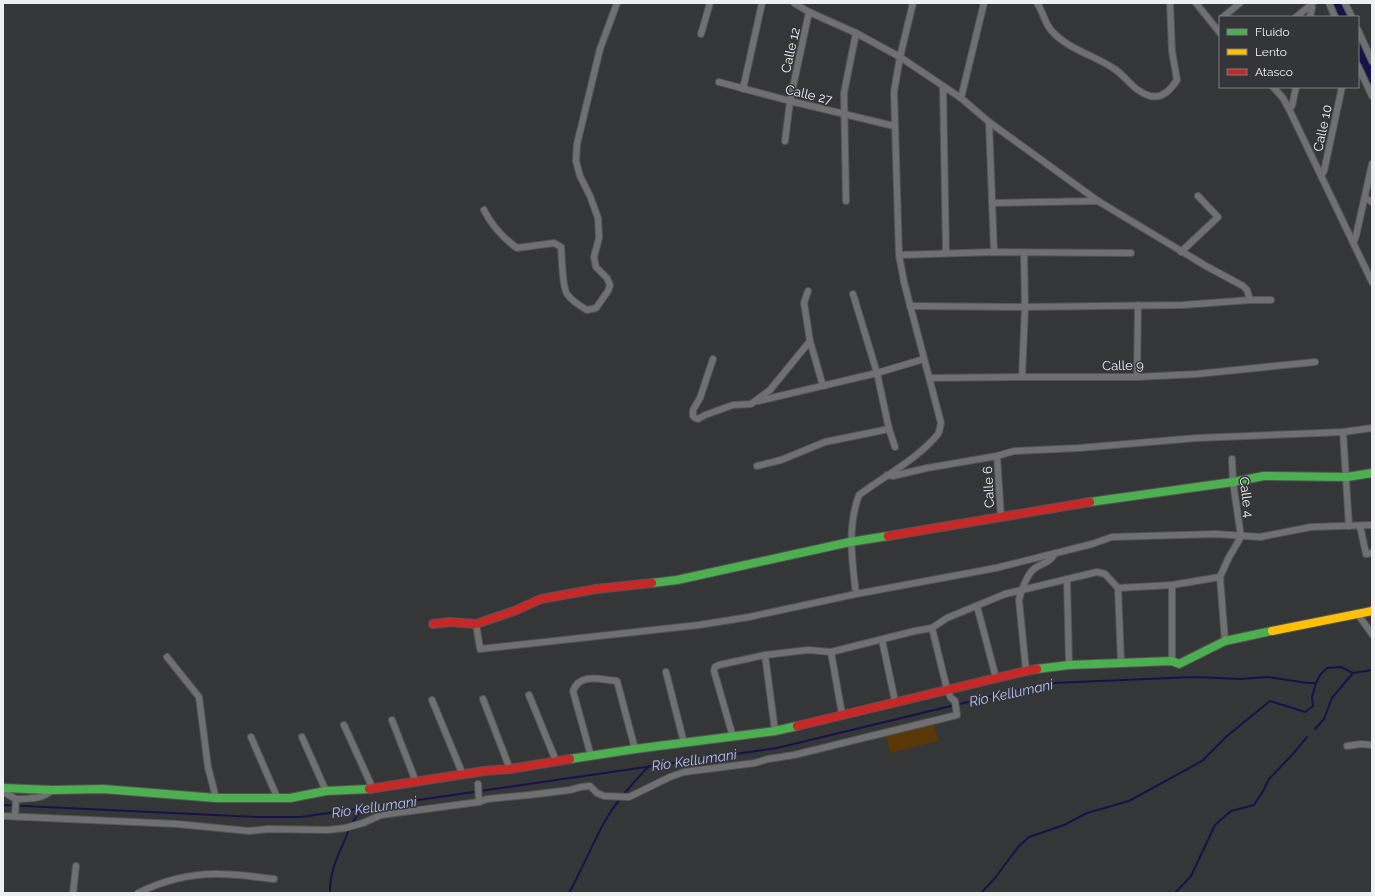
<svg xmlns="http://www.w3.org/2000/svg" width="1375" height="896" font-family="Raleway,sans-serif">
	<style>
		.green { fill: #5a3707 }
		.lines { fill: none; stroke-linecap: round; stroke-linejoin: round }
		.stream { stroke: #18124a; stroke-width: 2 }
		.river { stroke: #18124a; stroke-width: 11 }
		.street-casing { stroke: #545455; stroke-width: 8 }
		.fast-casing { stroke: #545455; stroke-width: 10 }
		.slow-casing { stroke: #545455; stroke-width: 10 }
		.jam-casing { stroke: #545455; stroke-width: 10 }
		.street { stroke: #707072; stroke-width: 6 }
		.fast { stroke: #4caf50; stroke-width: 8 }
		.slow { stroke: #ffc107; stroke-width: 8 }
		.jam { stroke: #c62828; stroke-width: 8 }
		.labels { text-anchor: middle; stroke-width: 3; stroke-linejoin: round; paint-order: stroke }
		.street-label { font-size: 13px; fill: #eeeff1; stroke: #343538 }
		.water-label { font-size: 14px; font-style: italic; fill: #b6bef8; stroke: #343538 }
	</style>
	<rect width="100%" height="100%" fill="#353637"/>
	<!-- green -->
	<path class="green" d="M934,724L938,741L890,753L886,736Z"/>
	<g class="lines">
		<!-- stream -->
		<g class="stream">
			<path d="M1315,729L1324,719L1332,698L1353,673"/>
			<path d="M3,805L257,817H301L777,748L1034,686L1053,683L1194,677L1240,679L1268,677L1307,683H1316L1320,675L1327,668L1341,667L1353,673L1372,670"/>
			<path d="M352,823L362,809"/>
			<path d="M330,893C329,871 340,852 348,832"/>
			<path d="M569,893C583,868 593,841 608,816C619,798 634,782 649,766"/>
			<path d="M981,893L995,878L1018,847L1029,837L1064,825L1087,813L1129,801L1202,761L1227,736L1270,701L1305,712L1313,706L1312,697L1316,683"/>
			<path d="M1175,893L1191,876L1215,825L1231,811L1254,805L1263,791L1269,779L1292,755L1307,737"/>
		</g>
		<!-- river -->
		<g class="river">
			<path d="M1337,3L1344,17"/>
			<path d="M1358,48L1372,78"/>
		</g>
		<!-- street casing -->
		<g class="street-casing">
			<g id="street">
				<path d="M794,3L809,12L856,33L900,57L961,98L989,122L1098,201L1206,266L1243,286L1247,290L1250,300"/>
				<path d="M1037,3C1043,11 1044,22 1051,30C1068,50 1095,55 1116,70C1128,79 1135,92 1150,96C1163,99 1171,89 1177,80L1172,51L1170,3"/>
				<path d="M1196,3L1220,33"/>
				<path d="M1329,3L1335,17"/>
				<path d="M1345,3L1352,17"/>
				<path d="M1223,17L1240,3"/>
				<path d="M1296,17L1313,3"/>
				<path d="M1310,17L1312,8L1310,5"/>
				<path d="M1358,30L1372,61"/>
				<path d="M701,34L710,3"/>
				<path d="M1358,66L1372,96"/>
				<path d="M719,82L790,101L894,126"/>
				<path d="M943,87L946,253"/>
				<path d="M1273,87L1283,98L1289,109L1372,282"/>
				<path d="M743,89L762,3"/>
				<path d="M961,98L984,3"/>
				<path d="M1289,109L1292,106L1296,87"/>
				<path d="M989,122L994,252"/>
				<path d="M785,141L790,101L809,12"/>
				<path d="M1322,174L1324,171L1342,87"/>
				<path d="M1365,198L1372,202"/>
				<path d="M846,201L844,93L856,33"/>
				<path d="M992,203L1098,201"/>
				<path d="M484,210C492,226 503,238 517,248L554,243L561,247C562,257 562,287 567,294C572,301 580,306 587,310L596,308L608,291L610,285L607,278L596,267L594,257L599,238L598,218L590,196L580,176L576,161L577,144L600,49L617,3"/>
				<path d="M1354,241L1356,236L1372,164"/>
				<path d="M1181,252L1218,217L1198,196"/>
				<path d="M899,255L994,252L1131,253"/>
				<path d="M853,294L877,373L889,429L895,447"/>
				<path d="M910,306L1025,307L1183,305L1250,300H1271"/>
				<path d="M810,341L823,386"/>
				<path d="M713,359L700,398L693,410V416L695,418L698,419L705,415L733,405L751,404L770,390L810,341L804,303L808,291"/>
				<path d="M1022,377L1025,307L1024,253"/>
				<path d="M1137,377L1138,305"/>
				<path d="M930,378L1022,377H1137L1197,374L1315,362"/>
				<path d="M758,401L877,373L924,359"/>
				<path d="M1343,432L1349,526"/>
				<path d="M997,456L1001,517"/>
				<path d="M757,466L781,460L825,442L889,429"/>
				<path d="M887,475L893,476L927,468L997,456L1014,451L1079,448L1197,438L1343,432L1372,428"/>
				<path d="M1360,526L1366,554L1372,553"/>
				<path d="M1067,579L1069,665"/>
				<path d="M1118,588L1121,662"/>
				<path d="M856,594C852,561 847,527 859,495C883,477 919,458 938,434C940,431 940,426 941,423L904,282L899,255L894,92L900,57L913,3"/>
				<path d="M977,606L996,678"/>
				<path d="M1357,613L1372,634"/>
				<path d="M476,624L480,649L699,625L749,617L856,594L996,568L1092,544L1112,537L1216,534L1260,537L1311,527L1372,525"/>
				<path d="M882,640L895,701"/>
				<path d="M1225,641L1220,577L1229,557L1241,537L1233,482L1232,459"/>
				<path d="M831,652L842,714"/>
				<path d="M765,655L775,731"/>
				<path d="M167,657L199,697L208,767L216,798"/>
				<path d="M1172,661V585"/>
				<path d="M1026,671L1019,600C1021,591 1027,574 1035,568C1043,563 1051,562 1055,553"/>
				<path d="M666,672L684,743"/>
				<path d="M529,695L556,761"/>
				<path d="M483,699L510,769"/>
				<path d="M432,700L463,775"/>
				<path d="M392,720L416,782"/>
				<path d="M344,725L373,789"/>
				<path d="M251,737L277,797"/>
				<path d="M302,737L326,791"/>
				<path d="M733,737L714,671L715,667L719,665L765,655L808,650L831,652L915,631L932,628L947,618L1005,594L1097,572L1105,574L1118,588L1172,585L1220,577"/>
				<path d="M1347,746L1361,744L1372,745"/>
				<path d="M591,756L573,691C580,672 601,680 617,681L635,749"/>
				<path d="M478,784L479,802"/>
				<path d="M3,792L16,799"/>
				<path d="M3,816L177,824L249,831L269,829L328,830L345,828L363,823L381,815L479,802L487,799L529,795L570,790L581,787L590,786L597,793L604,796L629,797L670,777L684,772L755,763L768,759L794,755L957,715L955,701L951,698L947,689L932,628"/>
				<path d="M15,816L16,799C29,798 42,800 52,790"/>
				<path d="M73,893L76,866"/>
				<path d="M138,893C162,881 192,873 219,874C237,874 256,877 274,879"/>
			</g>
		</g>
		<!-- fast casing -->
		<g class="fast-casing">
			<g id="fast">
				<path d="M1090,502L1233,482L1264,476L1347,477L1372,473"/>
				<path d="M652,583L677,580L850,542L888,536"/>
				<path d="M1037,669L1069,665L1172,661L1179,664L1225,641L1272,631"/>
				<path d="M570,759L635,749L775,731L797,726"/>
				<path d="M3,788L52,790L103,789L216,798H290L326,791L369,789"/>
			</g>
		</g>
		<!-- slow casing -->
		<g class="slow-casing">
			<path id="slow" d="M1272,631L1372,611"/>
		</g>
		<!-- jam casing -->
		<g class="jam-casing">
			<g id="jam">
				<path d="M888,536L1090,502"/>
				<path d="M433,624L450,622L476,624L514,611L541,599L596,589L652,583"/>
				<path d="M797,726L1026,671L1037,669"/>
				<path d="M369,789L484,771L510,769L570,759"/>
			</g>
		</g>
		<!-- street -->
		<use href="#street" class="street"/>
		<!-- fast -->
		<use href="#fast" class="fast"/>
		<!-- slow -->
		<use href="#slow" class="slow"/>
		<!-- jam -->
		<use href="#jam" class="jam"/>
	</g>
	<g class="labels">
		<!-- street labels -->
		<g class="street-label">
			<text transform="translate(790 50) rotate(-77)" y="5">Calle 12</text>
			<text transform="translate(809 94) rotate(13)" y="5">Calle 27</text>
			<text transform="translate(1322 128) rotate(-78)" y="5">Calle 10</text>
			<text transform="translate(1123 365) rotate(-1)" y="5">Calle 9</text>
			<text transform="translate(988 487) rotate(-93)" y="5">Calle 6</text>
			<text transform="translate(1247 497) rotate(83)" y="5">Calle 4</text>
		</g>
		<!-- water labels -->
		<g class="water-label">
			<text transform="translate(1011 693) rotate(-12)" y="5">Río Kellumani</text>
			<text transform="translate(694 760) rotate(-8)" y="5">Río Kellumani</text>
			<text transform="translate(374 807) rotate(-8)" y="5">Río Kellumani</text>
		</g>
	</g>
	<!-- border -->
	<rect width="1375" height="896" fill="none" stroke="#eeeff1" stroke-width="8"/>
	<!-- legend -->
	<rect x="1219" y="16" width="140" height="72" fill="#343538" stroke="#7e7f82"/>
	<rect x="1227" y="29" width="20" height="6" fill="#4caf50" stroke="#7e7f82"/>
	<text x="1255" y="36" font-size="12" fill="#eeeff1">Fluido</text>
	<rect x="1227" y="49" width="20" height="6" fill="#ffc107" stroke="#7e7f82"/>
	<text x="1255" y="56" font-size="12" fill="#eeeff1">Lento</text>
	<rect x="1227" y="69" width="20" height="6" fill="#c62828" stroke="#7e7f82"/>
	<text x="1255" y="76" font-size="12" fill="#eeeff1">Atasco</text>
</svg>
